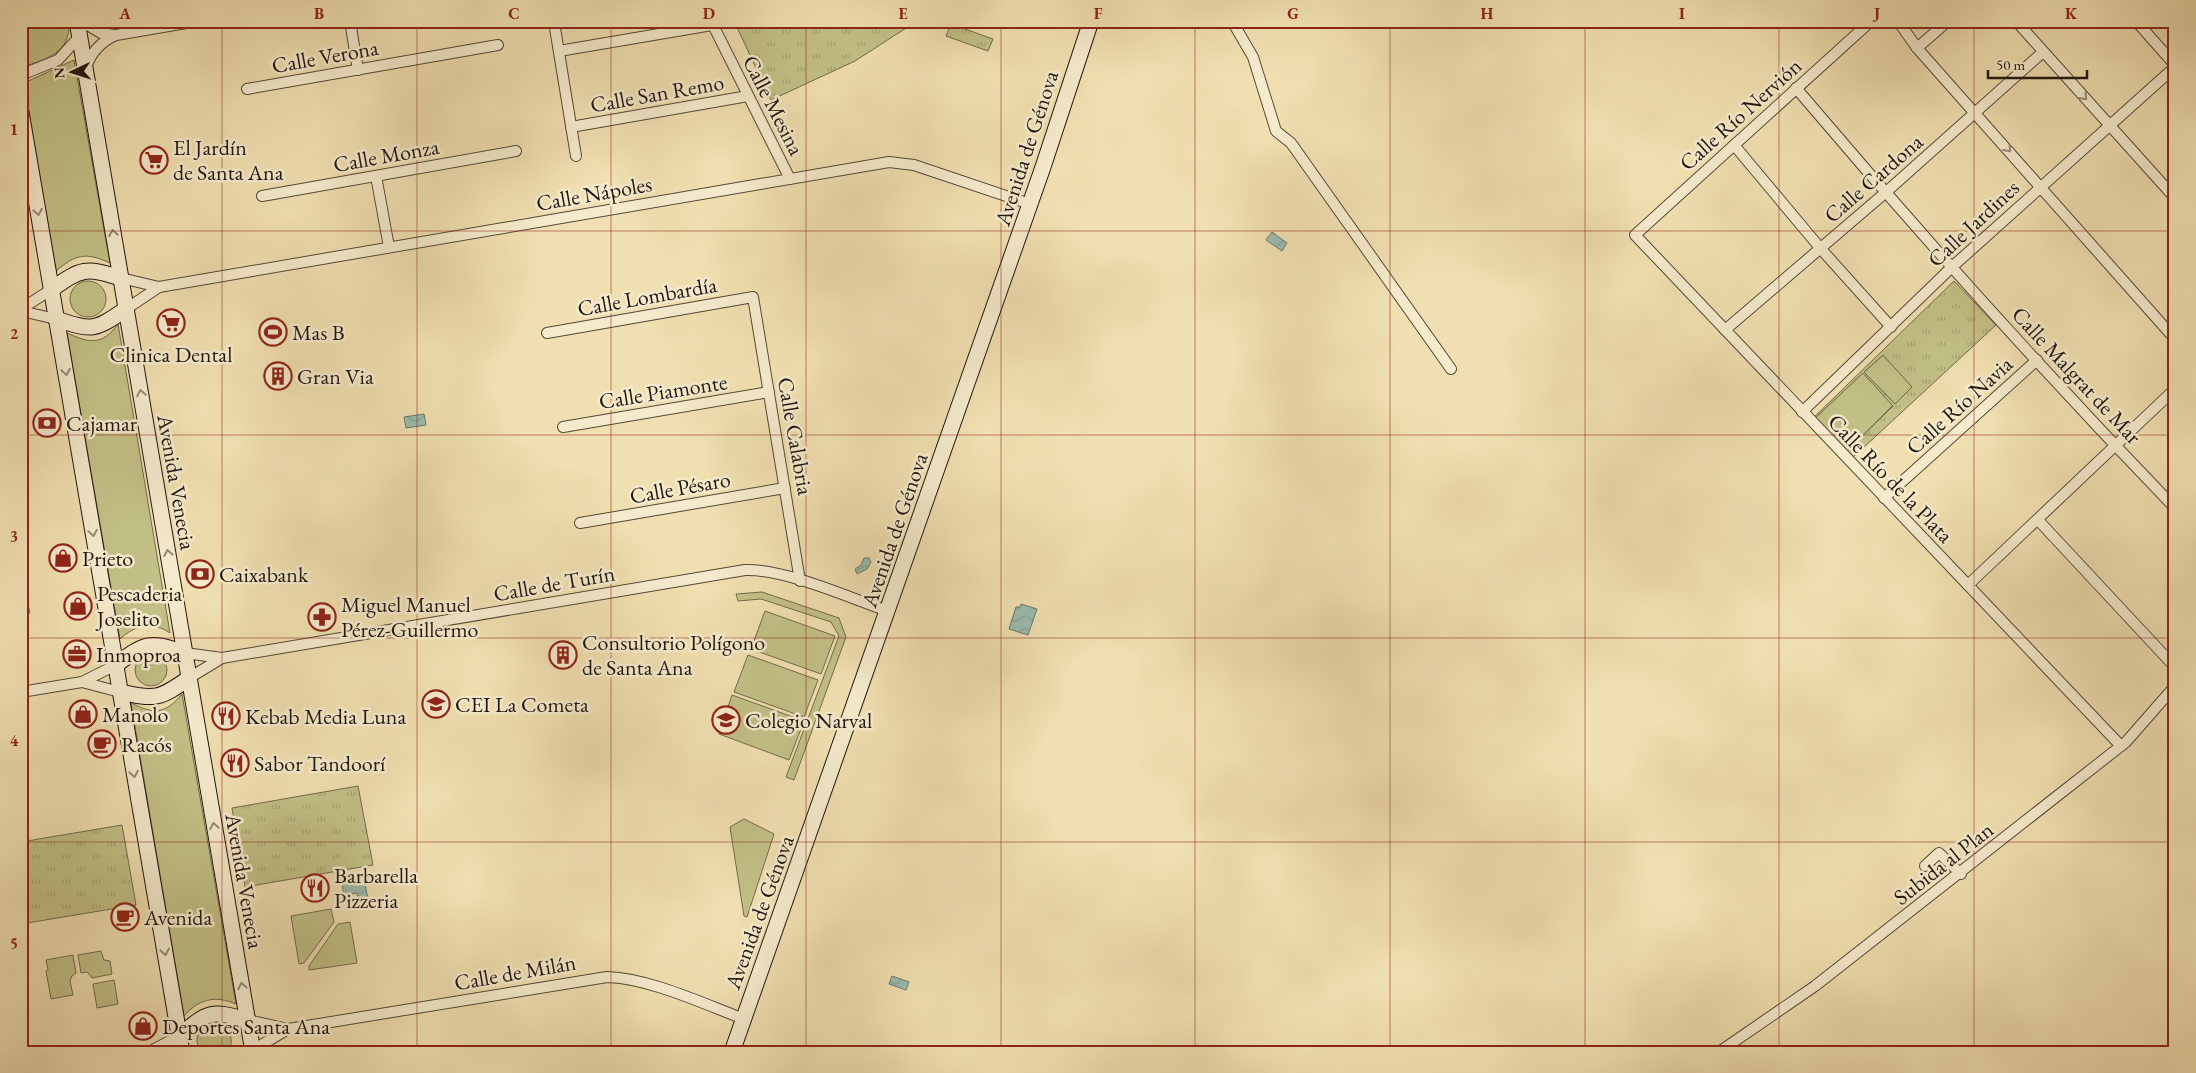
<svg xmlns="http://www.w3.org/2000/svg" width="2196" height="1073" font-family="'EB Garamond',serif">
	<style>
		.green { fill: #c2c086; stroke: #716b4b }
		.park { fill: url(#park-tufts); stroke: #716b4b; fill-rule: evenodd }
		.water { fill: url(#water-waves); stroke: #697a6f }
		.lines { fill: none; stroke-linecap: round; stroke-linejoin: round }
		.street-casing { stroke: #544838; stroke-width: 12 }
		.secondary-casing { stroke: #201610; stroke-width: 17 }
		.street { stroke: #f5eacc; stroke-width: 10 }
		.secondary { stroke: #f5eacc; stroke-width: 15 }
		.oneway { stroke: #958b77 }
		.grid { fill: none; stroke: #8f2418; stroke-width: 1; stroke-opacity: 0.55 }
		.labels { text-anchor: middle; stroke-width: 5; stroke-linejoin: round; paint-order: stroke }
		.street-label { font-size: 22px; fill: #201610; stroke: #f5eacc }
		.poi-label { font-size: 22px; fill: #201610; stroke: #f5eacc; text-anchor: start }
		.neatline { fill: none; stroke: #8f2418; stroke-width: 2 }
		.grid-label { font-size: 16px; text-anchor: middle; font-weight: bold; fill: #8f2418 }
	</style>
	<defs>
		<pattern id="park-tufts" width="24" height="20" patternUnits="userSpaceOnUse" patternTransform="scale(1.25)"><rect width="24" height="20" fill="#c2c086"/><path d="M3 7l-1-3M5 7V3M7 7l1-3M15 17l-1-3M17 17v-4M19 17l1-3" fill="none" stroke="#a6a473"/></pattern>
		<pattern id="water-waves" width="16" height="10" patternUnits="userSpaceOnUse" patternTransform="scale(1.25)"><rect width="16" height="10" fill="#9abcaf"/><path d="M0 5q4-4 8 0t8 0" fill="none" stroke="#84a196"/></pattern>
	</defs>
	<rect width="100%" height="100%" fill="#f0dfb0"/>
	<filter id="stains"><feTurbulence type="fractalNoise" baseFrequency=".004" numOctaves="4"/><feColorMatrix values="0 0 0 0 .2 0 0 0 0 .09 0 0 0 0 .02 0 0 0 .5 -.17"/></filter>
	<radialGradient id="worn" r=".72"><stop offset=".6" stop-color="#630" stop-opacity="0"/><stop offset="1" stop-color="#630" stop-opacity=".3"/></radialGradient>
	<!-- green -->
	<g class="green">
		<path d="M21,21H69C71,53 47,59 22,67Z"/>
		<path d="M74,60L110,263C86,252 76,254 56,271L24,83Z"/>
		<circle cx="88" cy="299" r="18"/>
		<path d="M118,324L170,633C153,621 135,625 120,639L67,333C89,343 102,346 118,324Z"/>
		<path d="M1883,355L1913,387L1895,404L1864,372Z"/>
		<path d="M1863,373L1893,405L1845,453L1813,420Z"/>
		<path d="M762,592L839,618L846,637L794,780L786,777L839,636L831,622L761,599L738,601L736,594Z"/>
		<path d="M765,611L835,636L821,674L751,649Z"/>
		<circle cx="151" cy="670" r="16"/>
		<path d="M748,655L818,680L804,717L734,692Z"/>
		<path d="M182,694L236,1004C215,995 199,999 184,1016L131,703C153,714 165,715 182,694Z"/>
		<path d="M732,695L804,721L789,760L719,734Z"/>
		<path d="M744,819L774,834L747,917L744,916L730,827Z"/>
		<path d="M331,909L334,922L304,963L299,964L291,916Z"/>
		<path d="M350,922L357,963L309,970V966L338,924Z"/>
		<path d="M101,951L104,960L110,961L112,974L92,978L87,972L81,973L78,955Z"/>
		<path d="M73,955L76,973L72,976L70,981L73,995L51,999L46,971L48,970L46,960Z"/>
		<path d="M114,980L118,1004L97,1008L93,984Z"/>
		<path d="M213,1023C228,1025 236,1038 228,1052H201C192,1039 199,1027 213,1023Z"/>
	</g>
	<!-- park -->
	<g class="park">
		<path d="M734,21H917L855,61L771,100Z"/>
		<path d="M951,24L993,39L988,51L946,36Z"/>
		<path d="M1954,281L1996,325L1849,461L1810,421ZM1883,355L1912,387L1895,404L1864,372ZM1863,373L1893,406L1845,453L1813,420Z"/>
		<path d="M358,786L373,865L245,887L232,808Z"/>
		<path d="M122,825L136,905L21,924V842Z"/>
	</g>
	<!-- water -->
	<g class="water">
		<path d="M1272,232L1287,243L1282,251L1266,240Z"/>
		<path d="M424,414L426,425L406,428L404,417Z"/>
		<path d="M864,558H869L871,562L867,569L857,574L855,569L861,565Z"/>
		<path d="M21,572L30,613L21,614Z"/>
		<path d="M1021,604L1037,609L1028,635L1009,629L1016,607H1020Z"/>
		<path d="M364,880L369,903L358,904L357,893L344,895L342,884Z"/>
		<path d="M892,976L909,982L906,990L889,984Z"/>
	</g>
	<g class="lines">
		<!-- street casing -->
		<g class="street-casing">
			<g id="street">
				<path d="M81,21L101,33L115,35"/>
				<path d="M350,21L358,70"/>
				<path d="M711,21L790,179"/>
				<path d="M1232,21L1253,57L1276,131L1291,143L1451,369"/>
				<path d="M1871,21L1635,235L2121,746"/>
				<path d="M1898,21L1917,48L2175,339"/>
				<path d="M2016,21L2175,198"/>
				<path d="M2136,21L2175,65"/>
				<path d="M554,22L576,156"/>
				<path d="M1917,48L1948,21"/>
				<path d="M559,51L712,25"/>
				<path d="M86,68C90,53 102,41 116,35L198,21"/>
				<path d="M21,75L58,60L79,37"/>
				<path d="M1796,88C1918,232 2044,372 2175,508"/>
				<path d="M247,89L498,45"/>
				<path d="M571,127L748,96"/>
				<path d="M1734,145L1821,249L1891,327"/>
				<path d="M376,176L389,247"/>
				<path d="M262,196L516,151"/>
				<path d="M121,278L159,287L889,162L914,165L1030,204"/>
				<path d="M21,309L52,289"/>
				<path d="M126,309L159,287"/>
				<path d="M21,311L56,319"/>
				<path d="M1725,330L1885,193L2043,52"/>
				<path d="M547,333L753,297L800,581"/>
				<path d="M1802,412L1952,267L2175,67"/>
				<path d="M563,427L769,392"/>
				<path d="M1884,498L2037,360"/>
				<path d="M2038,520L2175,667"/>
				<path d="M580,523L785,488"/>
				<path d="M1968,585L2175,389"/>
				<path d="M185,653L222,658L745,570C786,569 847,597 888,611"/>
				<path d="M189,678L222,658"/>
				<path d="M82,682L120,692"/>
				<path d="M21,692L82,682L116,665"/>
				<path d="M1925,866L1939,853L1961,874"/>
				<path d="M248,1020L288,1029"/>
				<path d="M253,1050L288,1029L607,977C649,978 704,1004 744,1019"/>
				<path d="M149,1052L179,1036"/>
				<path d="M1719,1052L1815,986L2126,742L2175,686"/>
			</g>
		</g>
		<!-- secondary casing -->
		<g class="secondary-casing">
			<g id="secondary">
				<path d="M77,21L253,1052"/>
				<path d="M21,112L182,1052"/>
				<path d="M52,289C82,268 85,267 121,278"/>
				<path d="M56,319C93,331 94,331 126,309"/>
				<path d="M116,665C146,642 149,641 185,653"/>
				<path d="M120,692C155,700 160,699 189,678"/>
				<path d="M179,1036C209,1011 210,1010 248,1020"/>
				<path d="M732,1052L1043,167L1091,21"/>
			</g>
		</g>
		<!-- street -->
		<use href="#street" class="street"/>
		<!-- secondary -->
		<use href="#secondary" class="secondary"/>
	</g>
	<!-- one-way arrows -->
	<defs><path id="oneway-chevron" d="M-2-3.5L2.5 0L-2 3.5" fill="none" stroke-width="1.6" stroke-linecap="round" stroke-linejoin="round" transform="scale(1.25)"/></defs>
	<g class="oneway">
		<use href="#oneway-chevron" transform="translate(2084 97) rotate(48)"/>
		<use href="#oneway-chevron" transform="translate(2008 149) rotate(48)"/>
		<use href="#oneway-chevron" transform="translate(38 212) rotate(80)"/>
		<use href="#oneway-chevron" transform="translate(113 233) rotate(-100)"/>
		<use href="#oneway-chevron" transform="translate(66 372) rotate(80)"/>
		<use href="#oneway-chevron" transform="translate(141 393) rotate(-100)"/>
		<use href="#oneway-chevron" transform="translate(93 533) rotate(80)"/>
		<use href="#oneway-chevron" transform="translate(168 553) rotate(-100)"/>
		<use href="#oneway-chevron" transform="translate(134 774) rotate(80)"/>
		<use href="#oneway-chevron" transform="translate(214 826) rotate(-100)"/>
		<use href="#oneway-chevron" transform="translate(165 952) rotate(80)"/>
		<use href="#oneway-chevron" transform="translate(242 986) rotate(-101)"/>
	</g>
	<!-- grid -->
	<path class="grid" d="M222,21V1052M417,21V1052M611,21V1052M806,21V1052M1001,21V1052M1195,21V1052M1390,21V1052M1585,21V1052M1779,21V1052M1974,21V1052M21,231H2175M21,435H2175M21,638H2175M21,842H2175"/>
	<!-- icons -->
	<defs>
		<g id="supermarket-ring" transform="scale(1.4375)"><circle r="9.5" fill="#f5eacc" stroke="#8f2418" stroke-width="1.5"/><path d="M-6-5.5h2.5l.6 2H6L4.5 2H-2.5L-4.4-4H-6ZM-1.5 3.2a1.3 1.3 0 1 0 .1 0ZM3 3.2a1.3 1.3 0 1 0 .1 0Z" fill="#8f2418"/></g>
		<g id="stadium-ring" transform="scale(1.4375)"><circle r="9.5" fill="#f5eacc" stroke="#8f2418" stroke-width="1.5"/><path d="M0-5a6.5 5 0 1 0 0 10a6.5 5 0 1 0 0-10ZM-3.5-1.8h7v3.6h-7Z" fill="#8f2418"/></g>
		<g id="building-ring" transform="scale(1.4375)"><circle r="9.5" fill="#f5eacc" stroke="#8f2418" stroke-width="1.5"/><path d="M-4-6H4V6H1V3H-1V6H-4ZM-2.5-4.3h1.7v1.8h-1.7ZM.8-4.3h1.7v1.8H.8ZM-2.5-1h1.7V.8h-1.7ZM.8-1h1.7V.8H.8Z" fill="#8f2418"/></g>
		<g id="bank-ring" transform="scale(1.4375)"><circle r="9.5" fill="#f5eacc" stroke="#8f2418" stroke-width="1.5"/><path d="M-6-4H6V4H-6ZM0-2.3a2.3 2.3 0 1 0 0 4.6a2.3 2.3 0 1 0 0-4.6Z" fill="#8f2418"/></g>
		<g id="shop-ring" transform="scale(1.4375)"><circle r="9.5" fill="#f5eacc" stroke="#8f2418" stroke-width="1.5"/><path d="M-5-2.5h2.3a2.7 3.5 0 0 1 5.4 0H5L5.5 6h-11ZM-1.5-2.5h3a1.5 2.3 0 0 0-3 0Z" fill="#8f2418"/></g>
		<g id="pharmacy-ring" transform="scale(1.4375)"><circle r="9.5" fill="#f5eacc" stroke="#8f2418" stroke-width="1.5"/><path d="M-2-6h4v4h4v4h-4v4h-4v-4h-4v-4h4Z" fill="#8f2418"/></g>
		<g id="office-ring" transform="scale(1.4375)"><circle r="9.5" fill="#f5eacc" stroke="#8f2418" stroke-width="1.5"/><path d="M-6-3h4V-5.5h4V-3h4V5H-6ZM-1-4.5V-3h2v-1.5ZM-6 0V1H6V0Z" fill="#8f2418"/></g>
		<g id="school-ring" transform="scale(1.4375)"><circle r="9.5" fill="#f5eacc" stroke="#8f2418" stroke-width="1.5"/><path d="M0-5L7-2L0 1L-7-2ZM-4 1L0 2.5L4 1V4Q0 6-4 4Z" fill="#8f2418"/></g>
		<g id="restaurant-ring" transform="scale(1.4375)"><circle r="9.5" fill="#f5eacc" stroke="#8f2418" stroke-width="1.5"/><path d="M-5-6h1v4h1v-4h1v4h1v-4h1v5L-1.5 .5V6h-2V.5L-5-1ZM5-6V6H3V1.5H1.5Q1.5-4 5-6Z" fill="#8f2418"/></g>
		<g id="cafe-ring" transform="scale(1.4375)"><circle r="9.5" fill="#f5eacc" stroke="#8f2418" stroke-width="1.5"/><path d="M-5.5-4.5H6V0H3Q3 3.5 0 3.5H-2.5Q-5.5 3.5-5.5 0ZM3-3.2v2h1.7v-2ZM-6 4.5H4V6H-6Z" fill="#8f2418"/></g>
	</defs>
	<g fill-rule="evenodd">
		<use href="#supermarket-ring" x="154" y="160"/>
		<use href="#supermarket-ring" x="171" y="323"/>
		<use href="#stadium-ring" x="273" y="332"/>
		<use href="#building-ring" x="278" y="376"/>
		<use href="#bank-ring" x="47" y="423"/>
		<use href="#shop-ring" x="63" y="558"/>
		<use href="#bank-ring" x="200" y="574"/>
		<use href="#shop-ring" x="78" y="606"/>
		<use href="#pharmacy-ring" x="322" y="617"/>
		<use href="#office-ring" x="77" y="654"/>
		<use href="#building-ring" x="563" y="655"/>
		<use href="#school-ring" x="436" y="704"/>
		<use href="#shop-ring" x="83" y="714"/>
		<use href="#restaurant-ring" x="226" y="716"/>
		<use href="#school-ring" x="726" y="720"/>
		<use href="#cafe-ring" x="102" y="744"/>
		<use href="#restaurant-ring" x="235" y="763"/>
		<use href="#restaurant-ring" x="315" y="888"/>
		<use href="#cafe-ring" x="125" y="917"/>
		<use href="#shop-ring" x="143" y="1026"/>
	</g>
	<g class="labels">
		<!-- street labels -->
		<g class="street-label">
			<text transform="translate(325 56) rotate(-10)" y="8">Calle Verona</text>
			<text transform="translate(657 93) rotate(-10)" y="8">Calle San Remo</text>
			<text transform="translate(774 105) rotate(63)" y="8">Calle Mesina</text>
			<text transform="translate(1740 114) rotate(-42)" y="8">Calle Río Nervión</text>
			<text transform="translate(1026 148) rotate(-72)" y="8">Avenida de Génova</text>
			<text transform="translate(386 155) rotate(-10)" y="8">Calle Monza</text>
			<text transform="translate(1873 178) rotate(-41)" y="8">Calle Cardona</text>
			<text transform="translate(594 193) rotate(-10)" y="8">Calle Nápoles</text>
			<text transform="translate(1973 223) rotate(-43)" y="8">Calle Jardines</text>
			<text transform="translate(647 296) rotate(-10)" y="8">Calle Lombardía</text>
			<text transform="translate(2077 375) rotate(47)" y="8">Calle Malgrat de Mar</text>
			<text transform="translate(663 391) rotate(-9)" y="8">Calle Piamonte</text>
			<text transform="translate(1959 405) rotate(-42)" y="8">Calle Río Navia</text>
			<text transform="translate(796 436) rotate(80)" y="8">Calle Calabria</text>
			<text transform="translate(1891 478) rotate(46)" y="8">Calle Río de la Plata</text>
			<text transform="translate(177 482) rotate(80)" y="8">Avenida Venecia</text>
			<text transform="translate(680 487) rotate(-10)" y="8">Calle Pésaro</text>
			<text transform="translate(894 530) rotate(-71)" y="8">Avenida de Génova</text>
			<text transform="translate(554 583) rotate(-10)" y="8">Calle de Turín</text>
			<text transform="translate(1943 863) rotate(-38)" y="8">Subida al Plan</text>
			<text transform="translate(245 881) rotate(80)" y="8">Avenida Venecia</text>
			<text transform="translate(759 912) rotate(-70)" y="8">Avenida de Génova</text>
			<text transform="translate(515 972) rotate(-10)" y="8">Calle de Milán</text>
		</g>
		<!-- poi labels -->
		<g class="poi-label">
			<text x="173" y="155">El Jardín<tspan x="173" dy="25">de Santa Ana</tspan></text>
			<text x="292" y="340">Mas B</text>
			<text x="171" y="362" text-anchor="middle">Clinica Dental</text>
			<text x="297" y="384">Gran Via</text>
			<text x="66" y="431">Cajamar</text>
			<text x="82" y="566">Prieto</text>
			<text x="219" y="582">Caixabank</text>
			<text x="97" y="601">Pescaderia<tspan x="97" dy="25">Joselito</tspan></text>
			<text x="341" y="612">Miguel Manuel<tspan x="341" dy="25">Pérez-Guillermo</tspan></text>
			<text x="582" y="650">Consultorio Polígono<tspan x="582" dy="25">de Santa Ana</tspan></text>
			<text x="96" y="662">Inmoproa</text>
			<text x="455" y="712">CEI La Cometa</text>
			<text x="102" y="722">Manolo</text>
			<text x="245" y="724">Kebab Media Luna</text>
			<text x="745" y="728">Colegio Narval</text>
			<text x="121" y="752">Racós</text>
			<text x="254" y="771">Sabor Tandoorí</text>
			<text x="334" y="883">Barbarella<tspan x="334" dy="25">Pizzeria</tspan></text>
			<text x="144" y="925">Avenida</text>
			<text x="162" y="1034">Deportes Santa Ana</text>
		</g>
	</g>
	<!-- margin -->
	<rect width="2196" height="1073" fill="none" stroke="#f0dfb0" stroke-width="55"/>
	<!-- north arrow -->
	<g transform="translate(72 72) rotate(266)" stroke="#f5eacc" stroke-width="4" paint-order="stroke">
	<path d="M0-4L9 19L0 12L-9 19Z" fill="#201610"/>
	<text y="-8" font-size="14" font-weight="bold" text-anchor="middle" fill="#201610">N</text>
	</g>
	<!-- scale -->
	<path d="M1988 70v8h99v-8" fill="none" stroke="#201610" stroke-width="2.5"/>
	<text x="1996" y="70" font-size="15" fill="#201610" stroke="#f5eacc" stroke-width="4" paint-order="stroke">50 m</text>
	<rect x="28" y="28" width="2140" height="1018" class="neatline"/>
	<g class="grid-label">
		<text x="125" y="19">A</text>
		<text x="319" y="19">B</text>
		<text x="514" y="19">C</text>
		<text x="709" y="19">D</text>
		<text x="903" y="19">E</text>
		<text x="1098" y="19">F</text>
		<text x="1293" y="19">G</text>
		<text x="1487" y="19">H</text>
		<text x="1682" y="19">I</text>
		<text x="1877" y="19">J</text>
		<text x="2071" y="19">K</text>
		<text x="14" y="135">1</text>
		<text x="14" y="339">2</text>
		<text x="14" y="542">3</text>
		<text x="14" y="746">4</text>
		<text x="14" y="949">5</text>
	</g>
	<rect width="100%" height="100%" filter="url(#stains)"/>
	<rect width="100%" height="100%" fill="url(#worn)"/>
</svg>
